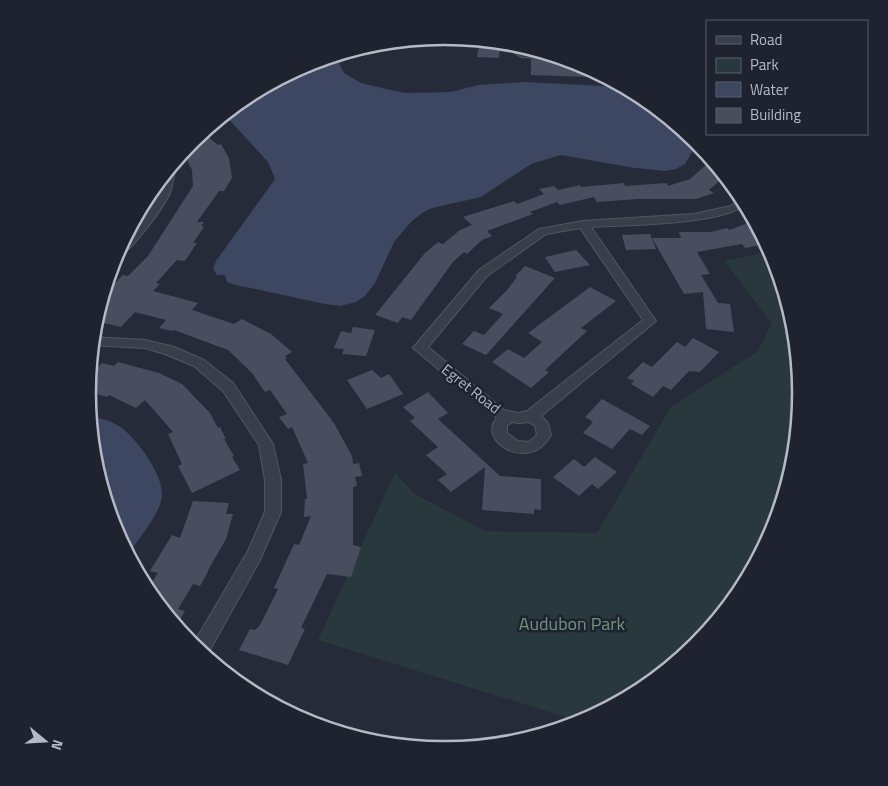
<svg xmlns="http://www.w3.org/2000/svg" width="888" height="786" font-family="'Titillium Web',sans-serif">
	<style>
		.green { fill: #29383c }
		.water { fill: #3d4761 }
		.building { fill: #484e5e }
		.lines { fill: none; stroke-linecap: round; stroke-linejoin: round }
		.minor-casing { stroke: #525663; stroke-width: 2 }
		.minor { fill: #3a3e4b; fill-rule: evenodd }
		.labels { text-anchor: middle; stroke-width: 5; stroke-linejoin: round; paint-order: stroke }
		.street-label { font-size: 15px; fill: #b5b9c6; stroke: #1f2330 }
		.near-park-label { font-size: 18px; fill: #6f947e; stroke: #1f2330 }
		.rim { fill: none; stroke: #b5b9c6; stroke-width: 2.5 }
	</style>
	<rect width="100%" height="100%" fill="#262b3a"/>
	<!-- green -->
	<path class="green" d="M771,251L794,324L801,393L794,463L773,530L740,591L696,645L642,690L582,722L318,640L395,473L415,494L485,531L597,533L671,407L758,351L772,323L724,261Z"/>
	<!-- water -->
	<g class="water">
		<path d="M313,62L339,63L344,73L361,83L395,91L407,93L451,92L478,85L524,82L624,87L642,97L698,142L685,164L676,169L665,171L635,168L561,155L531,164L481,197L432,208L422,213L411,222L394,242L375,283L365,296L356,302L340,306L325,304L236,285L227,282L225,275H217L213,269L216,261L275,179L268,162L224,114L246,96Z"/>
		<path d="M90,417C100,418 110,420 119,426C136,437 163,474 162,495C161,514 138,539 128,554L114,529L94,462Z"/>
	</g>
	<!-- building -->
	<g class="building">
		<path d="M480,40L496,41L495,46H500L499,58L477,57Z"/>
		<path d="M531,59L569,60L581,64L590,68L588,77L531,75Z"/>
		<path d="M202,132L218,145L221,144L229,158L232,178L224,191H219L197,222H204L201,226L204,227L193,243H197L185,261L177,260L156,283L160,284L153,291L198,303L192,310L234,324L242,319L271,334L292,352L285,356L287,358L285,359L334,423L352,456L353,464L359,463L362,476L355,477L357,486L353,487V545L361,547L351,577L327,574L301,628L305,629L288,665L239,650L250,629L255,630L260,625L278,589L274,588L294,544L299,545L311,516L304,517L305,499H307L303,464L308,463L292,427L288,429L279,417L287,414L270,390L265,392L252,373L228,350L174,330L172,331L159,328L166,320L135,312L121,327L95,321L103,295L123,275L128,276L148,256L193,186L192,170L183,152Z"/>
		<path d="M714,162L725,176L709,190L714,193L696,199H638L597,202L594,197L560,205L557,202L530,212L533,214L487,231L492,236L482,240L467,254L464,252L453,262L411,320L402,317L398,323L375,315L425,253L438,242L443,244L460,230L472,225L463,217L514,201L517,204L544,194L539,189L554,186L558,190L580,185L581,187L624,183L625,186L667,183L668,186L690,179L707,164L710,165Z"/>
		<path d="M754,221L767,244L745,248L742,244L697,252L710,274L701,275L718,303L730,304L734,332L706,329L703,292L684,294L652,238H681L679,232H711L727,228L729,230Z"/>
		<path d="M650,234L656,249L626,250L622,235Z"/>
		<path d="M576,250L590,265L555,272L545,257Z"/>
		<path d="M525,266L555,278L486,355L462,344L474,331L484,335L503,314L489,308L508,289L517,277L515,276Z"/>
		<path d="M590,287L616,301L581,328L587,331L545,370L549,372L531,388L492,362L508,349L524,358L542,342L528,333Z"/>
		<path d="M353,327L375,330L366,356L342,354L344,349L334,348L341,331L351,333Z"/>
		<path d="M693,338L719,352L700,372L689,371L671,390L663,386L653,397L631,384L634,381L627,378L643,362L652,367L677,342L685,347Z"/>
		<path d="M118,362L159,373L182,384L210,413L218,428L220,427L226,439H224L234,456L232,457L240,470L192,493L178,466L182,464L168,434L173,432L145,400L136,408L109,395L107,397L87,391L89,377L102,363L114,366Z"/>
		<path d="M372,370L381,378L389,374L403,394L367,409L347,380Z"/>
		<path d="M428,392L448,413L438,419L500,476L541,479V510L534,509V514L482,510L485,467L451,492L438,480L447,474L426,455L438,447L410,421L415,418L403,407Z"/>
		<path d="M602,399L650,426L642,435L630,429L612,449L583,433L593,422L585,417Z"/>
		<path d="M595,457L617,472L598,489L592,484L579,496L553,477L574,459L584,467Z"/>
		<path d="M193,501L229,503L226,514H233L226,539L207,572H208L200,586L193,584L178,609L185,611L176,626L147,590L158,573L150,571L172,535L180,538Z"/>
	</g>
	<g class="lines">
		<!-- minor casing -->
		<g class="minor-casing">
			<g id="minor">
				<path d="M512,43L519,45L520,50L523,53L552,55L567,59L521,57L512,51Z"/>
				<path d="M172,165L175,168C174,177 173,186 169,195C162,209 127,258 113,260C121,234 148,219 159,193C164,182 163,175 172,165Z"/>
				<path d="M742,197L745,204C724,225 624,225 591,227L656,321L541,416L548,423L551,435C530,474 476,441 497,418L413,348L479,270L539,229L583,221L694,214L731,206ZM580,228L643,320L527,411L519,413L504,410L428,347L487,276L546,234ZM512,422L519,423L529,422L535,426L537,435L529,442L518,441L507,433V426Z"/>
				<path d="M93,337L145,340L174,347L204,360L233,383L273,444L281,480V512L260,560L206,657L192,646L248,551L265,512V480L259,445L223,391L194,366L165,354L145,348L92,345Z"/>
			</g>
		</g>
		<!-- minor -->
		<use href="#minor" class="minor"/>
	</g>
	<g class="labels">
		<!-- street labels -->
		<g class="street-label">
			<text transform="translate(471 389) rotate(38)" y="5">Egret Road</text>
		</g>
		<!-- near-park labels -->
		<g class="near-park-label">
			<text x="572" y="630">Audubon Park</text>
		</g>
	</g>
	<!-- crop -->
	<path d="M0 0H888V786H0ZM96 393a348 348 0 1 1 696 0a348 348 0 1 1-696 0Z" fill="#1f2330" fill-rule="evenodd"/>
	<path class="rim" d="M96 393a348 348 0 1 1 696 0a348 348 0 1 1-696 0Z"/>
	<!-- legend -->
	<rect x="706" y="20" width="162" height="115" fill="#1f2330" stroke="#5b5f6c"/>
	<rect x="716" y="36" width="25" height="8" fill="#3a3e4b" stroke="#5b5f6c"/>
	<text x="750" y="45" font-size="15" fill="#b5b9c6">Road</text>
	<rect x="716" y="58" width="25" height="15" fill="#29383c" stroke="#5b5f6c"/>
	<text x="750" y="70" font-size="15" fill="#b5b9c6">Park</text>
	<rect x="716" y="82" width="25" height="15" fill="#3d4761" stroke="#5b5f6c"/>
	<text x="750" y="95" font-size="15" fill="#b5b9c6">Water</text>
	<rect x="716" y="108" width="25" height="15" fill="#484e5e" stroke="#5b5f6c"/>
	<text x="750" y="120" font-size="15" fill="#b5b9c6">Building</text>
	<!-- north arrow -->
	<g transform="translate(45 741) rotate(108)" stroke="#1f2330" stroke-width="4" paint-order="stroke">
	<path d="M0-4L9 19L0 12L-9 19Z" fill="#b5b9c6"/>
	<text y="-8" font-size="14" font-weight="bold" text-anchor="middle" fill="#b5b9c6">N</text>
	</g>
</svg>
